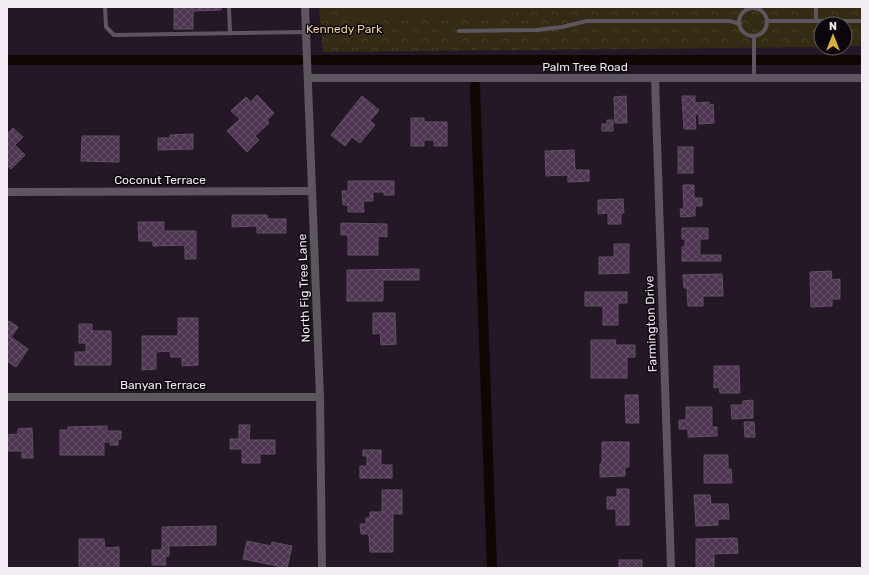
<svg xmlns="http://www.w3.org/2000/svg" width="869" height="575" font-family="Rubik,sans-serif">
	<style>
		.forest { fill: url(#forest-crowns) }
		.pitch { fill: #342b15 }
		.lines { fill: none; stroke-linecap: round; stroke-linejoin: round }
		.canal { stroke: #0e0600; stroke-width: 10 }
		.building { fill: url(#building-cross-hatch); stroke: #5f5161 }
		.lane { stroke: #5d565e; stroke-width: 4 }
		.street { stroke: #5d565e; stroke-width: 8 }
		.labels { text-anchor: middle; stroke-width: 3; stroke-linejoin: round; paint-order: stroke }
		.park-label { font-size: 12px; fill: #ebd291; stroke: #0a060b }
		.street-label { font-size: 12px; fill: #f3ebf4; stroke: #0a060b }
	</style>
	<defs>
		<pattern id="forest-crowns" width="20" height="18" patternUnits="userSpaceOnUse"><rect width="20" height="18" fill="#342b15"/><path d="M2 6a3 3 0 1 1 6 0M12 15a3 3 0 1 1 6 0" fill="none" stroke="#48402c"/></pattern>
		<pattern id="building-cross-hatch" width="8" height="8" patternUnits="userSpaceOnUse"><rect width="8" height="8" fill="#4e3551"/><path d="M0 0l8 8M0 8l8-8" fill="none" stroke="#68526b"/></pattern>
	</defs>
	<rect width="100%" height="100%" fill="#241826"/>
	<!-- forest -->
	<path class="forest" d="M319,7H862V46H845V24H821V47L323,52Z"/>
	<!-- pitch -->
	<g class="pitch">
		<path d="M352,7H397V16L352,18Z"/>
		<path d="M407,7H539V12L407,16Z"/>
	</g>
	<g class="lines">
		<!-- canal -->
		<g class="canal">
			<path d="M7,60H300"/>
			<path d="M315,60H862"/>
			<path d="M475,86L492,568"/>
		</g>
	</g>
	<!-- building -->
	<g class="building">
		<path d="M174,7H221V10L193,11V29H174Z"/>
		<path d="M257,95L274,113L267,120L269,123L255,136L259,140L247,152L227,131L240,119L231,111L246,97L251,102Z"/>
		<path d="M362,96L379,110L370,121L375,125L360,143L352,137L345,146L331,135Z"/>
		<path d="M626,96L627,123H615L614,97Z"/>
		<path d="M682,96H695V103L709,102V105L713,104L714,123L699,124V114H695L696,129H684Z"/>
		<path d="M411,118H424V122H447V146H434V140H424V146H411Z"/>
		<path d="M607,120H613V131H602V124H607Z"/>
		<path d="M13,128L23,137L15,145L25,155L11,169L7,165V134Z"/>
		<path d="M193,134V149L158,150V138H170V135Z"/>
		<path d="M82,136H119V162L81,161Z"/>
		<rect x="678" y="147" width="15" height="26"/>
		<path d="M574,150L575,170H589V181L568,182V175L546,176L545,151Z"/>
		<path d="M348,181H394V195H384V192H373V201H363L364,212H348V205H343L342,191H348Z"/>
		<path d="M683,185H694V198H702V206H695V216L681,217L680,209H684Z"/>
		<path d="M623,199L624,213H621V224H608V213L598,214V200Z"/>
		<path d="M232,215H267L268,219H286V233H257V226L232,227Z"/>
		<path d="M138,222H164V231H196V259H185V245L153,246V241H139Z"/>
		<path d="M341,223L387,224V237L378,236V255H348V235H341Z"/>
		<path d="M682,228H708V239H700V255H721V261H682V247H685V239H682Z"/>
		<path d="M614,244H629V273L599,274V257H614Z"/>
		<path d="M419,269V280H383V301H347V270Z"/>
		<path d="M831,271L832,280L840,279V299H832V306L811,307L810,272Z"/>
		<path d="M722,274L723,296H703V306H688L687,288H684L683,275Z"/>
		<path d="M585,292H627V303H618V325H603V306H585Z"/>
		<path d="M373,313H395L396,344L381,345L380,333L373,334Z"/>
		<path d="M178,318H198V365L182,366V357H171L170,351L156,352V369L142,370V336H178Z"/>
		<path d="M9,321L18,327L11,337L28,349L16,367L7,361V325Z"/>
		<path d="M79,324H92V331H111V365H75V352H86V343H79Z"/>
		<path d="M591,340H616L615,345H635V357H627V378H591Z"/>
		<path d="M714,366H739L740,393H720L719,387L714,388Z"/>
		<path d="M625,395H638L639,423H626Z"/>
		<path d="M753,400V418L732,419L731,405H743V401Z"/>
		<path d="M686,407H712V427H717V436L688,437V429H679V420H686Z"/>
		<path d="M744,422H754L755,437H745Z"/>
		<path d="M239,425H250L249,440H275V454H260V463H242V449H230V439H239Z"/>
		<path d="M107,426V431H121V439H118V445H110V442H104V455H60V430H68V427Z"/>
		<path d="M32,428L33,458H22V451H7V435L18,434V429Z"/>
		<path d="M602,442H629V467H625V476L600,477V464H602Z"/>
		<path d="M363,450H381V465H392V478H360V466H367V456H363Z"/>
		<path d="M704,455H728V469H731L732,483H704Z"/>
		<path d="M617,489H629V525H616V509H607V497H617Z"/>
		<path d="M382,490H402V514H393V552H370L369,534H361L360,524H366V518H370V512H382Z"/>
		<path d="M694,495H710L711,504H728L729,519H718V525L696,526Z"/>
		<path d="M216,526V545L169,546V556L165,557L166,565H152V550H162V527Z"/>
		<path d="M737,538L738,553L714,554V568H696V539Z"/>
		<path d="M79,539H104L105,548L119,547V568H79Z"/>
		<path d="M247,541L271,546L272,542L292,546L287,568L243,559Z"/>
		<rect x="619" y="560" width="23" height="8"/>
	</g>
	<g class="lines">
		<!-- lane -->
		<g class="lane">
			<path d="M105,7L106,27L114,35L307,32"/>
			<path d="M229,7L230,33"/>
			<circle cx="753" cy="22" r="14"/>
			<path d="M816,20V7"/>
			<path d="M767,21H862"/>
			<path d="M459,31L537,30L562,27L587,21H730L740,24"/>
			<path d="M754,79V36"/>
		</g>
		<!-- street -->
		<g class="street">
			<path d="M305,7L320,397L322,568"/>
			<path d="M308,78H862"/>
			<path d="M655,79L671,568"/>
			<path d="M7,192L312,191"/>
			<path d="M7,397H320"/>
		</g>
	</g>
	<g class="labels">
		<!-- park labels -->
		<g class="park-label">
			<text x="344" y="33">Kennedy Park</text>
		</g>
		<!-- street labels -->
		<g class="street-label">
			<text x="585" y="71">Palm Tree Road</text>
			<text x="160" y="184">Coconut Terrace</text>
			<text transform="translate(304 288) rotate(-92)" y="4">North Fig Tree Lane</text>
			<text transform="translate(651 324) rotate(-92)" y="4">Farmington Drive</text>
			<text x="163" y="389">Banyan Terrace</text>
		</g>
	</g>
	<!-- border -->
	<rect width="869" height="575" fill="none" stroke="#f3ebf4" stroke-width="16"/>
	<!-- north arrow -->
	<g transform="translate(833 36)"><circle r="19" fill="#0a060b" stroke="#676268"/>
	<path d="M0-3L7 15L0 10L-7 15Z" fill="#dcb233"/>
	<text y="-6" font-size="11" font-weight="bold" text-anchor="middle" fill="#f3ebf4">N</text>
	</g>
</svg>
